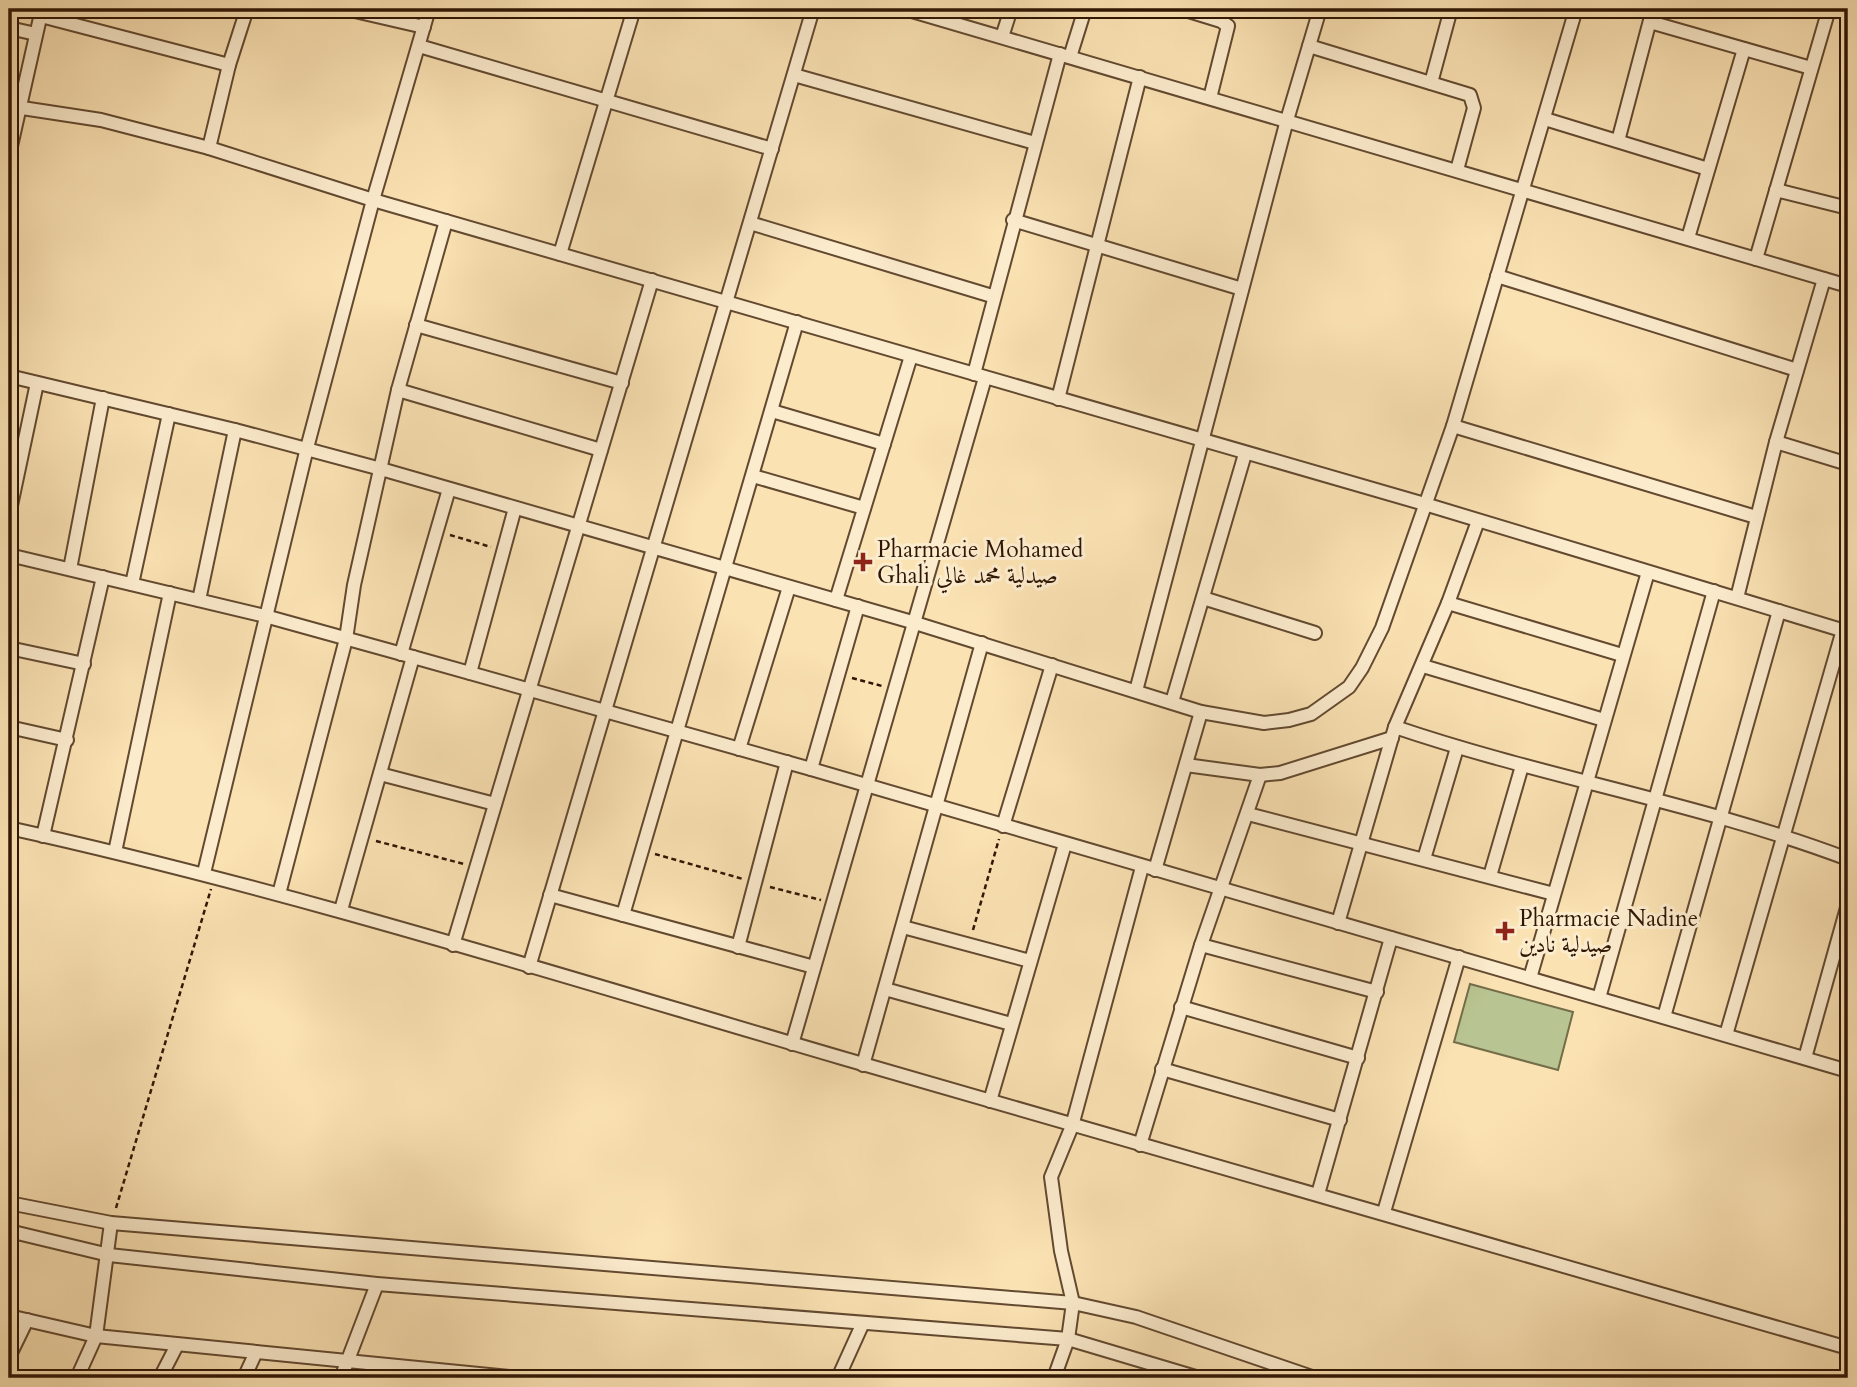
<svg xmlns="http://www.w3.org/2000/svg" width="1857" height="1387" font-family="Cardo,Amiri,serif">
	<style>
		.green { fill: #b8c491; stroke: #746d4a; stroke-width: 2 }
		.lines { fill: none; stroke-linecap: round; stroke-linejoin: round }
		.minor-casing { stroke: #624930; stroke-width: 16 }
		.path { stroke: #2f1604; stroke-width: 2.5; stroke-dasharray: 5 3.5; stroke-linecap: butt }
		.minor { stroke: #fcecce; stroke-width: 12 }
		.poi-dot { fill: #8f2418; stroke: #fcecce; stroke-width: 2.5 }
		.labels { text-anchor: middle; stroke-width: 6; stroke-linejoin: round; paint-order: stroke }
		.poi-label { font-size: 23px; fill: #2f1604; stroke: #fcecce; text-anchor: start }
	</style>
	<rect width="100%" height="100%" fill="#fbe2b3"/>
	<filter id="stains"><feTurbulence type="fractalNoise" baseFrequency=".00286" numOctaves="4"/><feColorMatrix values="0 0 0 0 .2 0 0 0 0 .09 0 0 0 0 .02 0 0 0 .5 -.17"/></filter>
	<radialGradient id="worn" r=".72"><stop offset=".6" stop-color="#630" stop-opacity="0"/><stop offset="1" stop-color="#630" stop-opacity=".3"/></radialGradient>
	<!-- green -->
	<path class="green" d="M1470,984L1573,1012L1558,1070L1454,1042Z"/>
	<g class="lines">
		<!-- minor casing -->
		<g class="minor-casing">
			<g id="minor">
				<path d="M346,9L424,27"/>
				<path d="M905,9L1848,286"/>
				<path d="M1182,9L1221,21L1228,26L1210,98"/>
				<path d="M41,16L229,65"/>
				<path d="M1650,22L1811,68"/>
				<path d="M9,28L36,34"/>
				<path d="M1002,37L1011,9"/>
				<path d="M419,46L772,149"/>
				<path d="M1309,46L1470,95L1474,108L1457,170"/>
				<path d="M1070,57L1085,9"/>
				<path d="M794,75L1035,143"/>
				<path d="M1431,83L1451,9"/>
				<path d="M9,106L101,120L209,148L373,200L1428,505L1848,632"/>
				<path d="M1545,119L1708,169"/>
				<path d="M1618,141L1653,9"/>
				<path d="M209,148L229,65L247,9"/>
				<path d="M9,155L42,9"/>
				<path d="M1776,190L1848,208"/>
				<path d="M1013,220L1242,289"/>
				<path d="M750,223L992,296"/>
				<path d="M1688,238L1744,49"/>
				<path d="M560,254L634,9"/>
				<path d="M1756,259L1829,9"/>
				<path d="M1497,276L1797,370"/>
				<path d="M416,325L622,383"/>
				<path d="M974,374L1060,54"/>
				<path d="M9,376L235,430L381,469L912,622L1201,712L1264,723L1289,720L1311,714L1349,687L1362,668L1382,628L1453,426L1576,9"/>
				<path d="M398,390L601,450"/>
				<path d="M1058,399L1140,77"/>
				<path d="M772,411L884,444"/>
				<path d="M1453,426L1756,517"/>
				<path d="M1776,442L1848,464"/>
				<path d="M753,476L864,508"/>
				<path d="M9,515L37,383"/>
				<path d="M9,555L265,616L413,657L811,769L1848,1071"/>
				<path d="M70,569L103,398"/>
				<path d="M132,584L169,414"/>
				<path d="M1203,598L1315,633"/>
				<path d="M1737,598L1776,442L1824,279"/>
				<path d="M199,600L235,430"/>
				<path d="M836,600L911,356"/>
				<path d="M1448,603L1622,655"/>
				<path d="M9,648L84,664"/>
				<path d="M401,654L449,489"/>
				<path d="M1423,666L1604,720"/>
				<path d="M470,673L515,508"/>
				<path d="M1136,691L1287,120L1320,9"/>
				<path d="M1172,702L1245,454"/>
				<path d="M9,727L67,740"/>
				<path d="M1395,727C1545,778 1700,803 1848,859"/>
				<path d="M739,749L789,587"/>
				<path d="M1186,765L1260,775L1280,773L1392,738"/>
				<path d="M811,769L858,606"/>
				<path d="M380,774L495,804"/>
				<path d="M1248,814L1554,894"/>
				<path d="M1003,826L1052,665"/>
				<path d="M9,828C290,890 565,977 842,1058C1177,1156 1513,1250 1848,1348"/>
				<path d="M43,836L103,577"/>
				<path d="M115,852L170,593"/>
				<path d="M1424,859L1457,748"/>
				<path d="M1155,870L1201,712"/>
				<path d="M204,873L307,448L373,200L429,9"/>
				<path d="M1490,876L1522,766"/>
				<path d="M279,894L346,639L354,585L398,390L446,221"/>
				<path d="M550,895L814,967"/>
				<path d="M341,910L413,657"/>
				<path d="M623,915L797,322"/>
				<path d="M1338,923L1395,727L1448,603L1478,521"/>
				<path d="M903,927L1030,961"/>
				<path d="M453,945L652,280"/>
				<path d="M1201,945L1377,992"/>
				<path d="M738,947L787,762"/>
				<path d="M529,967L813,9"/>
				<path d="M1530,978L1648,572"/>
				<path d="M885,989L1011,1024"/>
				<path d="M1599,998L1714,591"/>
				<path d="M1181,1007L1358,1058"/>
				<path d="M1664,1017L1779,611"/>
				<path d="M1726,1035L1843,630"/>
				<path d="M792,1044L985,378"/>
				<path d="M1805,1058L1848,904"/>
				<path d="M863,1065L982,643"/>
				<path d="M1162,1069L1340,1120"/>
				<path d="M990,1101L1065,844"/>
				<path d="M1140,1145L1201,945L1260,775"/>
				<path d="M1318,1194L1391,938"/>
				<path d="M9,1203L111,1223L1073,1303L1136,1317L1315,1378"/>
				<path d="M1384,1212L1459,957"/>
				<path d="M9,1231L109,1255L377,1284L1068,1339L1199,1378"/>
				<path d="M9,1316L96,1336L519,1378"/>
				<path d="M9,1357L27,1320"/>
				<path d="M77,1378L96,1336L111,1223"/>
				<path d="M160,1378L177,1345"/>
				<path d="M244,1378L256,1352"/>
				<path d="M341,1378L377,1284"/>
				<path d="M838,1378L862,1325"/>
				<path d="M1054,1378L1068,1339L1073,1303L1061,1251L1051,1177L1072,1126L1142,867"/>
			</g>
		</g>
		<!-- path -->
		<g class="path">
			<path d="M450,535L491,547"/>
			<path d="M852,678L882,686"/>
			<path d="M376,841L464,864"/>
			<path d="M655,854L743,879"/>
			<path d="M770,887L821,900"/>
			<path d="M973,930L999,839"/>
			<path d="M116,1208L211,889"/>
		</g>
		<!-- minor -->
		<use href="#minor" class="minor"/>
	</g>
	<!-- markers -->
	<g class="poi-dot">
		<path d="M859.5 551.5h7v7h7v7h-7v7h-7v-7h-7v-7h7z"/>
		<path d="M1501.5 920.5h7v7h7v7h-7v7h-7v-7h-7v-7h7z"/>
	</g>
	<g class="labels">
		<!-- poi labels -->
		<g class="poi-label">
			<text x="877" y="557">Pharmacie Mohamed<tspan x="877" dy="26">Ghali صيدلية محمد غالي</tspan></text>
			<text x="1519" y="926">Pharmacie Nadine<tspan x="1519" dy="26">صيدلية نادين</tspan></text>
		</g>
	</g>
	<!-- margin -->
	<rect width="1857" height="1387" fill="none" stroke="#fbe2b3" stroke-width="35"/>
	<rect x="10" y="10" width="1836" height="1366" fill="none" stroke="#2f1604" stroke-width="3.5"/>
	<rect x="18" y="18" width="1822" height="1352" fill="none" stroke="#2f1604" stroke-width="2"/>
	<rect width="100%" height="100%" filter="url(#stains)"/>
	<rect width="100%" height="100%" fill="url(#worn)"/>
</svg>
